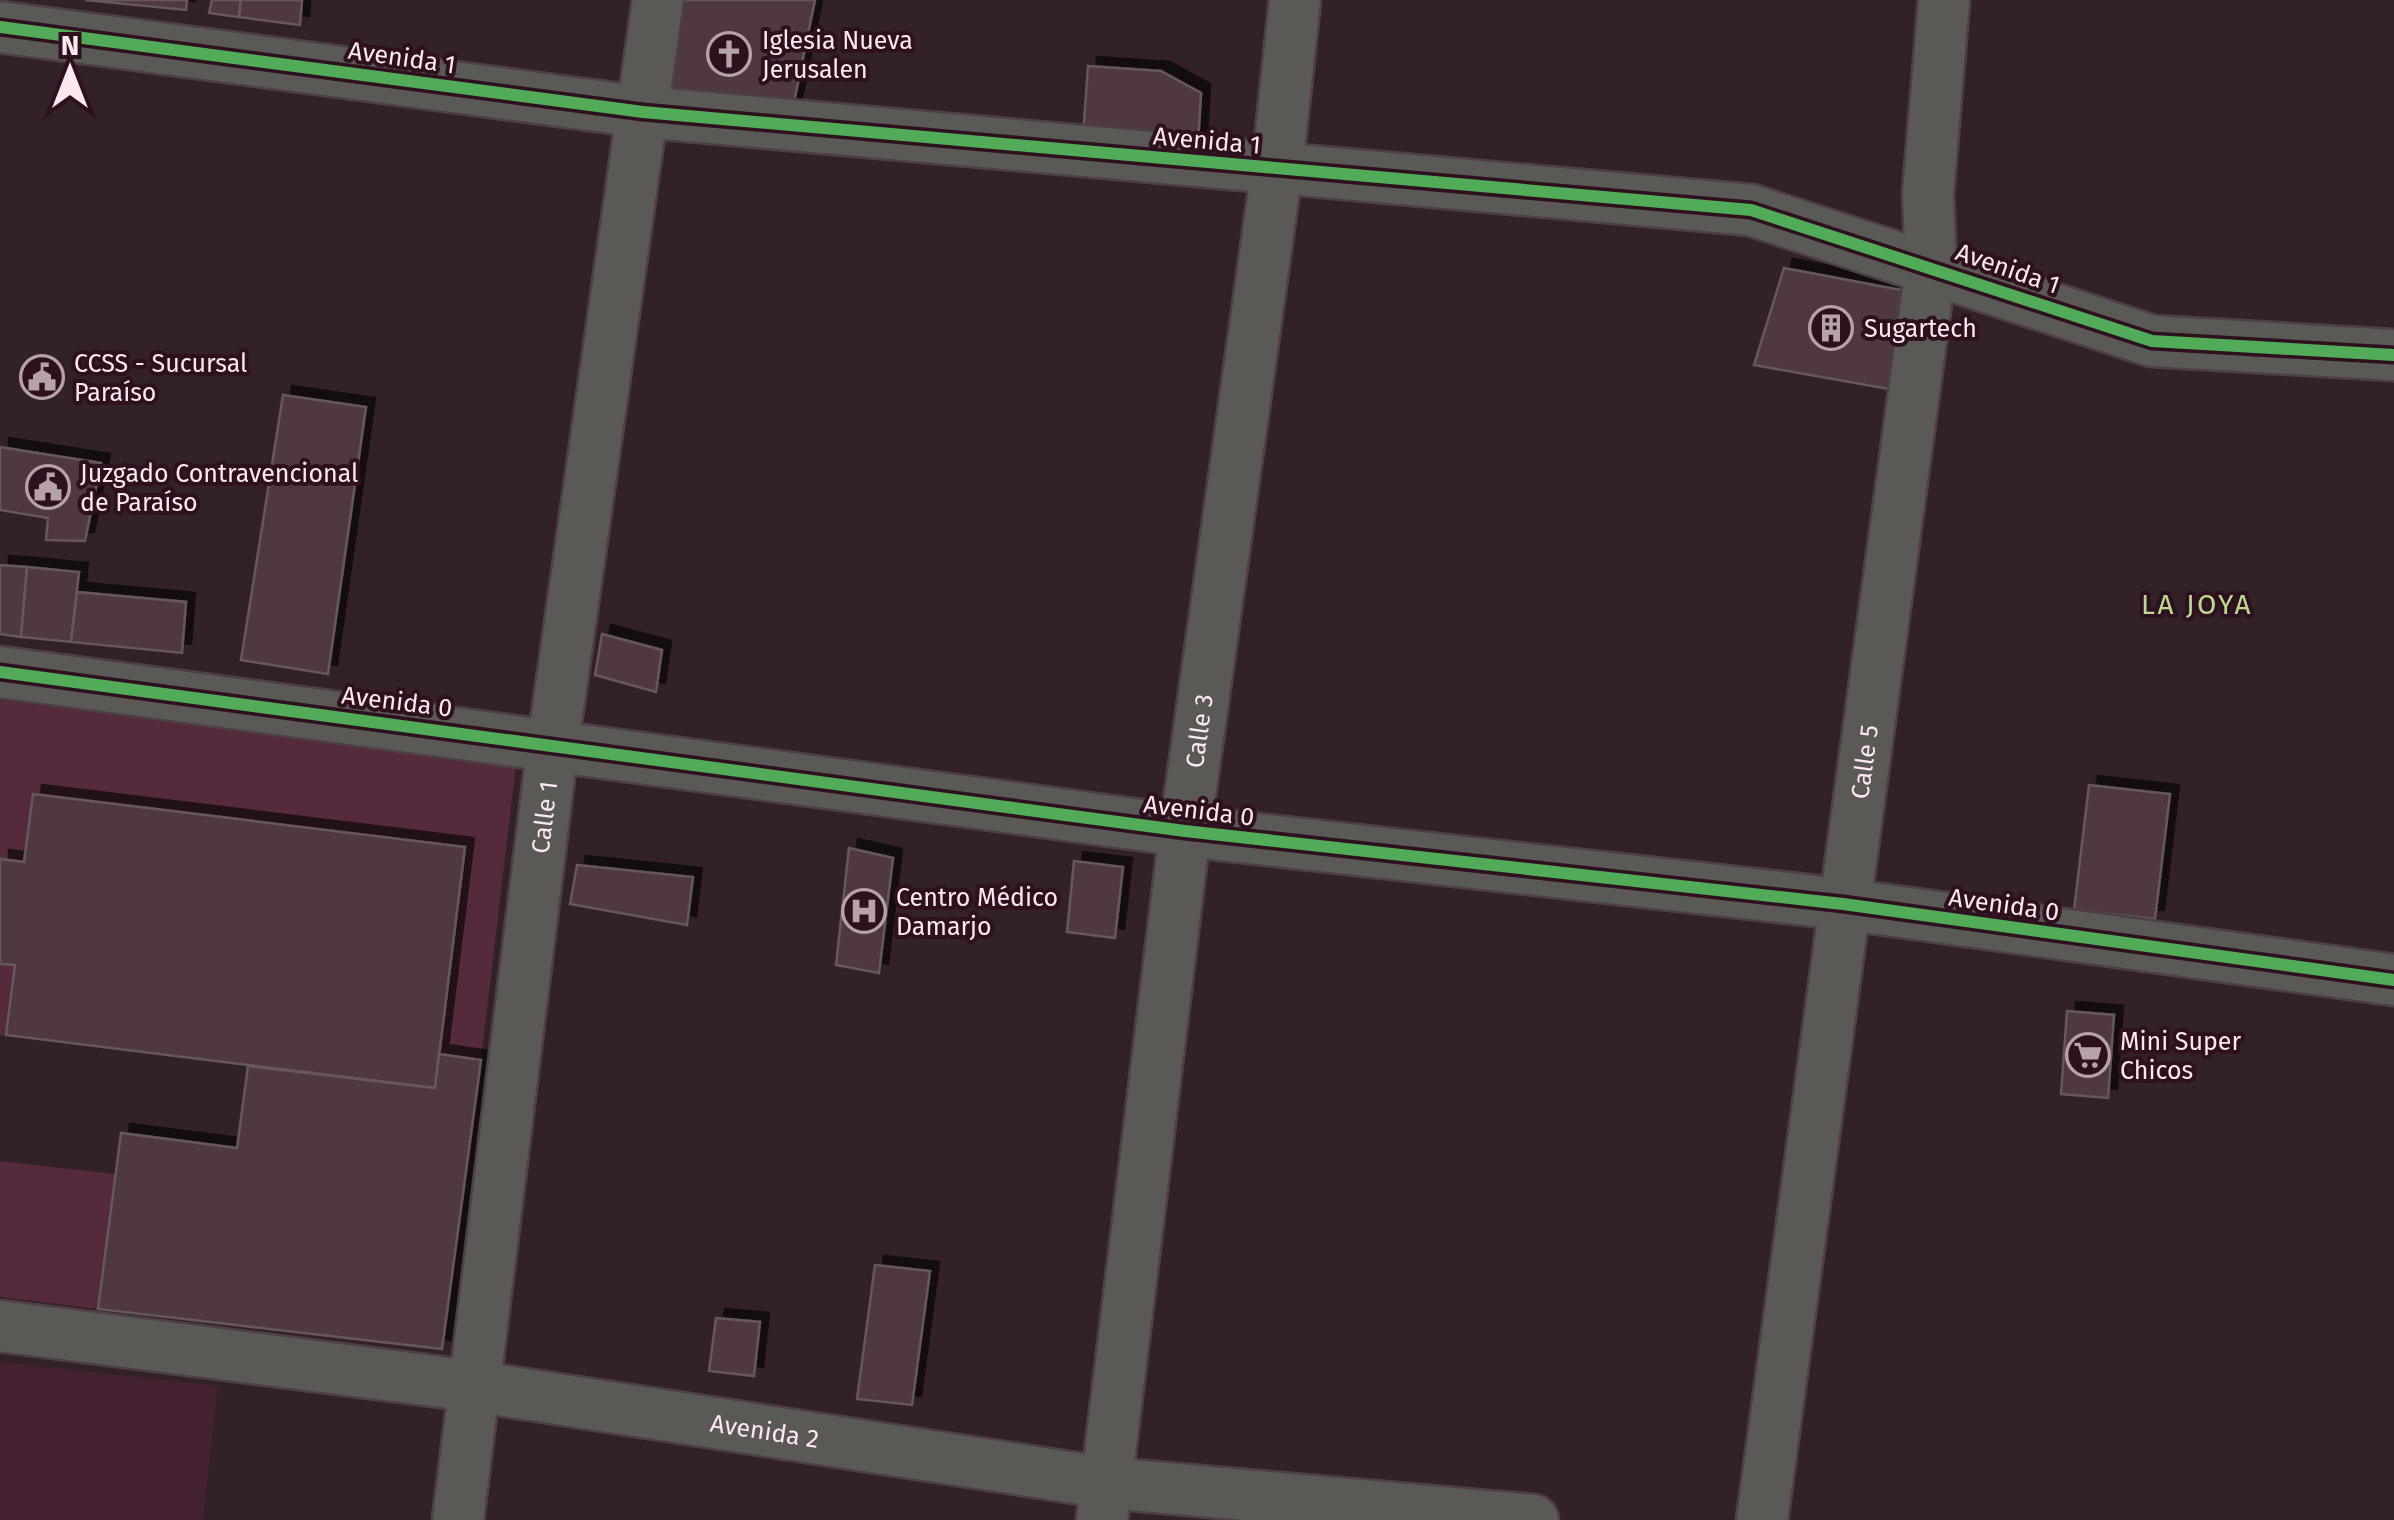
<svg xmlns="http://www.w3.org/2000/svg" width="2394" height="1520" font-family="'Fira Sans',sans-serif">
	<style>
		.built { fill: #432130 }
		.green { fill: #552a3d }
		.building { fill: #4f3943; stroke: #66575d; stroke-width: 2.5; filter: url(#shadow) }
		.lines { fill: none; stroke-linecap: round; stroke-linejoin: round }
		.street-casing { stroke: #4d3f45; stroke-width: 55 }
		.street { stroke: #5b5956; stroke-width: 50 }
		.cycleway-casing { stroke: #2e111e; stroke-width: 19 }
		.cycleway { stroke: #51ab58; stroke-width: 12 }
		.labels { text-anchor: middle; stroke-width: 8; stroke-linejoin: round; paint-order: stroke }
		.poi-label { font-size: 25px; fill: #fde8ef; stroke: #2e111e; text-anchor: start }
		.street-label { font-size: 25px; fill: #fde8ef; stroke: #2e111e }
		.neighbourhood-label { font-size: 28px; letter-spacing: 2.5px; fill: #bcd990; stroke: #2e111e }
	</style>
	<defs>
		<filter id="shadow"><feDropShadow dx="9" dy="-9" stdDeviation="0" flood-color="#0009"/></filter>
	</defs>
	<rect width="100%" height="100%" fill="#322128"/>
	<!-- built -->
	<path class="built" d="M0,1362L218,1386L203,1520H0Z"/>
	<!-- green -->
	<g class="green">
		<path d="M0,700L516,765L481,1060L439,1054L464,847L34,794L24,862L0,859Z"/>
		<path d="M0,964L15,965L6,1035H0Z"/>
		<path d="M0,1161L115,1174L98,1309L0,1297Z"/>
	</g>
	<!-- building -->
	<g class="building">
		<path d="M85,0H187L186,10Z"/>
		<path d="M212,0H241L239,17L209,13Z"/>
		<path d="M241,0H302L300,25L239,17Z"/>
		<path d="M666,0H815L793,107L643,112Z"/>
		<path d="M1088,66L1161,71L1201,93L1198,143L1083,136Z"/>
		<path d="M1784,268L1901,290L1889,389L1754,365Z"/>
		<path d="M283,395L366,407L328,674L241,660Z"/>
		<path d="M0,447L101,463L85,541L46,540L48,518L0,510Z"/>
		<path d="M0,565L27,567L21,637L0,634Z"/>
		<path d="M27,567L79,572L71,642L21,637Z"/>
		<path d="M77,592L186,602L182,653L71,642Z"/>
		<path d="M602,634L662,650L656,692L595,675Z"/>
		<path d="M2089,785L2170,794L2155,919L2074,910Z"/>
		<path d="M33,794L465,847L435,1088L6,1035L15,965L0,964V859L24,862Z"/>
		<path d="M849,848L893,858L879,973L836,965Z"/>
		<path d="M1074,861L1123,867L1115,938L1067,932Z"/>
		<path d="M577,865L693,877L687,925L570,904Z"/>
		<path d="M2067,1011L2114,1015L2108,1098L2061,1094Z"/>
		<path d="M439,1054L481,1060L442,1349L98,1309L121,1133L237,1148L248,1066L435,1088Z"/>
		<path d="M875,1265L930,1271L912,1405L857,1399Z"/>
		<path d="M716,1318L760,1322L754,1376L709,1371Z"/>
	</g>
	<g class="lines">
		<!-- street casing -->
		<g class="street-casing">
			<g id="street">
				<path d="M0,27L643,112L1751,210L2152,341L2394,355"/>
				<path d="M0,672L1185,831L1843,904L2394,980"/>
				<path id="s1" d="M0,1326L472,1386L1108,1483L1533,1520"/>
				<path id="s2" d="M458,1520L553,744L658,0"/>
				<path id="s3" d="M1102,1520L1185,831L1277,169L1295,0"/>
				<path id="s4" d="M1762,1520L1931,266L1928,194L1944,0"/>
			</g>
		</g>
		<!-- street -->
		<use href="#street" class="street"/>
		<!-- cycleway casing -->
		<g class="cycleway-casing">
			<g id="cycleway">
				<path d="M0,27L643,112L1751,210L2152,341L2394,355"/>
				<path d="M0,672L1185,831L1843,904L2394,980"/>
			</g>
		</g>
		<!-- cycleway -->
		<use href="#cycleway" class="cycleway"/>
	</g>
	<!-- icons -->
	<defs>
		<g id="church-ring" transform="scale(2.25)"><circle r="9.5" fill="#2e111e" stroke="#b6a2a9" stroke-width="1.5"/><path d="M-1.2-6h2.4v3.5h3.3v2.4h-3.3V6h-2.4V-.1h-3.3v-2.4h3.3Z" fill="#b6a2a9"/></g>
		<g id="building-ring" transform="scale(2.25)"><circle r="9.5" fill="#2e111e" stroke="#b6a2a9" stroke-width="1.5"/><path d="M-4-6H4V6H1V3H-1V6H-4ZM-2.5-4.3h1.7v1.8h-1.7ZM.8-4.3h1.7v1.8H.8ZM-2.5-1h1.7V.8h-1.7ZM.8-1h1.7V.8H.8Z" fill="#b6a2a9"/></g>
		<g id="civic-ring" transform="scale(2.25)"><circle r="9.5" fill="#2e111e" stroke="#b6a2a9" stroke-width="1.5"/><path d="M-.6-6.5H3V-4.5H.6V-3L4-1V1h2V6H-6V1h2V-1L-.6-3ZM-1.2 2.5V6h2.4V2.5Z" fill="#b6a2a9"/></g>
		<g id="hospital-ring" transform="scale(2.25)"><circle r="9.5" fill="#2e111e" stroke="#b6a2a9" stroke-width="1.5"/><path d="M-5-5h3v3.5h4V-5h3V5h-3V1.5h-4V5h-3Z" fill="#b6a2a9"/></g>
		<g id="supermarket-ring" transform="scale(2.25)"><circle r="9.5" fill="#2e111e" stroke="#b6a2a9" stroke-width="1.5"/><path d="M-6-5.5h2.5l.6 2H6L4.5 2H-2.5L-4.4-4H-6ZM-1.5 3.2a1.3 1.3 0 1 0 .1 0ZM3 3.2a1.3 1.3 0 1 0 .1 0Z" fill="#b6a2a9"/></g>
	</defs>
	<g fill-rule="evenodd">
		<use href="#church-ring" x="729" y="54"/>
		<use href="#building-ring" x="1831" y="328"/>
		<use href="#civic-ring" x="42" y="377"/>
		<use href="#civic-ring" x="48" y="487"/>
		<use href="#hospital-ring" x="864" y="911"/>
		<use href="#supermarket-ring" x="2088" y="1055"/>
	</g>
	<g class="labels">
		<!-- poi labels -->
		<g class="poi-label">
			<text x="762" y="49">Iglesia Nueva<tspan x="762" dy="29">Jerusalen</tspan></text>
			<text x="1864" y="337">Sugartech</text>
			<text x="74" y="372">CCSS - Sucursal<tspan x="74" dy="29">Paraíso</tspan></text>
			<text x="80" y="482">Juzgado Contravencional<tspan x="80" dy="29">de Paraíso</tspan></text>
			<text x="896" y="906">Centro Médico<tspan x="896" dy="29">Damarjo</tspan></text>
			<text x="2120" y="1050">Mini Super<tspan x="2120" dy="29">Chicos</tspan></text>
		</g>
		<!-- street labels -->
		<g class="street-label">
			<text transform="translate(402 57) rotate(8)" y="9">Avenida 1</text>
			<text transform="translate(1207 140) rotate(5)" y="9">Avenida 1</text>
			<text transform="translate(2008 268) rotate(19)" y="9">Avenida 1</text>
			<text transform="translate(397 701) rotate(7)" y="9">Avenida 0</text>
			<text dy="9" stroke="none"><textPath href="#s3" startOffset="795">Calle 3</textPath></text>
			<text dy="9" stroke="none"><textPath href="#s4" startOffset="765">Calle 5</textPath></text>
			<text transform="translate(1199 810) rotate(7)" y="9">Avenida 0</text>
			<text dy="9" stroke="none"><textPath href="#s2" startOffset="708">Calle 1</textPath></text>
			<text transform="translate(2004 904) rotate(8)" y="9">Avenida 0</text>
			<text dy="9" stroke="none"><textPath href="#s1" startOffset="772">Avenida 2</textPath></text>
		</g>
		<!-- neighbourhood labels -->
		<g class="neighbourhood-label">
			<text x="2197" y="614">LA JOYA</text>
		</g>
	</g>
	<!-- north arrow -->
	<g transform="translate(70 70)" stroke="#2e111e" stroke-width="8" paint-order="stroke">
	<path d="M0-8L18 38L0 25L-18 38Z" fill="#fde8ef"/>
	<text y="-15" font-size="28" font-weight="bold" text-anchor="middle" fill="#fde8ef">N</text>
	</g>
</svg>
